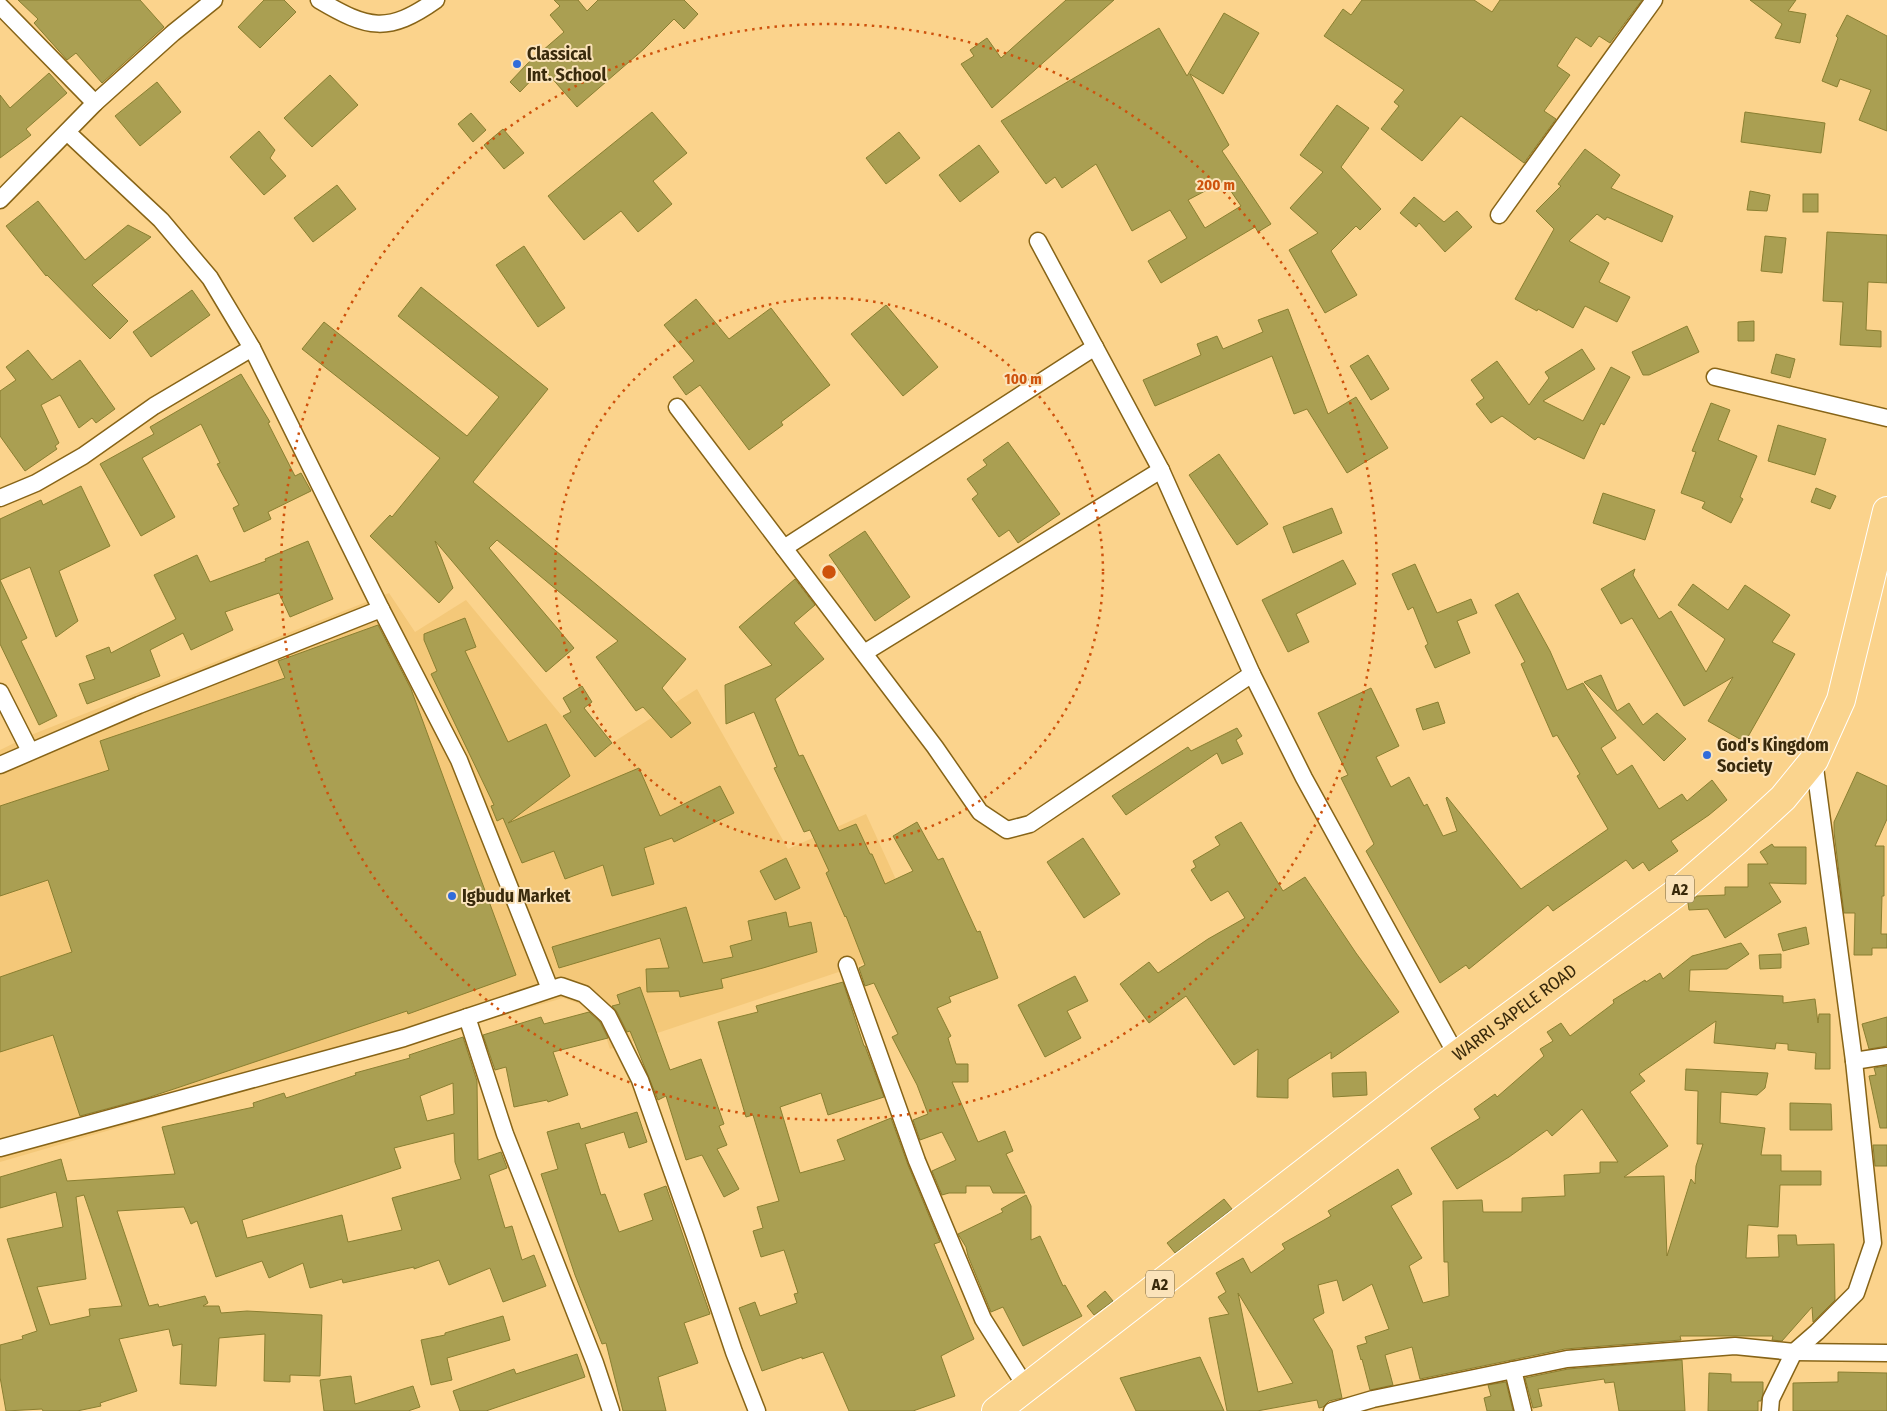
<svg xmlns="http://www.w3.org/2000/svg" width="1887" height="1411" font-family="'Fira Sans Condensed',sans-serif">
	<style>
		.built { fill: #f4c879 }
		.building { fill: #aa9f52; stroke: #8a7f31; fill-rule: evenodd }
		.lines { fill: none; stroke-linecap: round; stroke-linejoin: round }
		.minor-casing { stroke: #876417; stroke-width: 19 }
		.trunk-casing { stroke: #fff; stroke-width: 30 }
		.minor { stroke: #fff; stroke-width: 16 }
		.trunk { stroke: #fad48e; stroke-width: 28 }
		.ring { fill: none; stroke: #ce520c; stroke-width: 2.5; stroke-dasharray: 2.5 5 }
		.poi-dot { fill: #316cda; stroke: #fbe3ba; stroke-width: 2 }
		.labels { text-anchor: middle; stroke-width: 4; stroke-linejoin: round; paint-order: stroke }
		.shield { fill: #fbe3ba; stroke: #736240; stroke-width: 1 }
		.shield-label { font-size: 16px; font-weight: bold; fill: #392a0c }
		.poi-label { font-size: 18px; font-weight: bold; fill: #392a0c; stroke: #fbe3ba; text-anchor: start }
		.street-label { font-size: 18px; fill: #392a0c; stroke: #fbe3ba }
		.centre { fill: #ce520c; stroke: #fbe3ba; stroke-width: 2.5 }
		.ring-label { font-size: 15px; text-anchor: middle; font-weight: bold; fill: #ce520c; stroke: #fbe3ba; stroke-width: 4; stroke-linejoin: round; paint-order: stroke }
	</style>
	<rect width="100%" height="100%" fill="#fbd38c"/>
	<!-- built -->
	<path class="built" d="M389,593L415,632L466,600L595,756L612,743L697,689L788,849L866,814L925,943L610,1049L597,1010L563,998L0,1162V750L31,735Z"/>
	<!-- building -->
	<g class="building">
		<path d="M18,0H140L164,27L102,83L76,53L67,60L34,23L38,19Z"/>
		<path d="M264,0H284L296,12L260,48L238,27Z"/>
		<path d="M554,0H578L587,11L598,0H684L698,14L684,29L674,19L644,49L577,107L543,68L520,92L510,82L527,64L564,32L550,15L560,6Z"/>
		<path d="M1066,0H1114L992,108L961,64L974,56L970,50L987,38L1001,58Z"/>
		<path d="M1362,0H1474L1492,12L1500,0H1642L1610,43L1599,36L1591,47L1576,37L1557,66L1570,75L1544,111L1556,119L1524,163L1461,116L1422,161L1381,129L1399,106L1394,102L1404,90L1324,36L1343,9L1351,15Z"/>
		<path d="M1750,0H1796L1788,11L1806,14L1800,43L1775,38L1782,24Z"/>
		<path d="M1224,13L1259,33L1223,94L1190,74L1229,145L1222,151L1271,224L1258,232L1255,227L1161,283L1148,261L1187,238L1170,210L1132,231L1096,164L1062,188L1055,177L1046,184L1001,121L1159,28L1187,76ZM1224,181L1241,206L1205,228L1188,200Z"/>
		<path d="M1847,15L1887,36V131L1859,120L1871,90L1840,79L1837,87L1822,81L1838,38L1836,36Z"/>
		<path d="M49,73L67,93L26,129L31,135L0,158V95L10,108Z"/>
		<path d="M330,75L358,105L312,147L284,118Z"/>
		<path d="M157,82L181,112L140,146L115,116Z"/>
		<path d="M1337,105L1369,128L1341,167L1381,209L1360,230L1356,226L1331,251L1357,295L1325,313L1289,250L1318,233L1290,208L1323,172L1300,155Z"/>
		<path d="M652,112L687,153L653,181L672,204L638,232L621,211L584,240L548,196Z"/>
		<path d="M1745,112L1825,123L1821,153L1741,142Z"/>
		<path d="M471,113L486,130L473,142L458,124Z"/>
		<path d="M503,129L524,153L504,169L484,145Z"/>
		<path d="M259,131L275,150L270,158L286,176L264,195L230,157Z"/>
		<path d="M899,132L920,158L886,184L866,158Z"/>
		<path d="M979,145L999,172L960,202L939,175Z"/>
		<path d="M1585,149L1620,175L1611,188L1673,216L1662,242L1607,217L1605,220L1597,214L1569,241L1609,263L1599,282L1630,297L1617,322L1585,306L1573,328L1538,309L1537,311L1515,299L1554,229L1536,211L1561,186L1558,184Z"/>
		<path d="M337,185L356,209L313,242L294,218Z"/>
		<path d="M1750,191L1770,195L1767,211L1747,210Z"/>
		<rect x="1803" y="194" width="15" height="18"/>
		<path d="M1414,197L1444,222L1457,211L1472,227L1445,252L1419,223L1416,227L1400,213Z"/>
		<path d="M38,201L85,260L128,225L151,237L92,285L128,321L110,339L47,275L46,276L6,226Z"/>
		<path d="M1827,232L1887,235V283L1868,282L1866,330L1881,331V347L1840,345L1843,302L1823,301Z"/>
		<path d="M1765,236L1786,238L1782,273L1761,271Z"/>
		<path d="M524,246L565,308L538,327L496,265Z"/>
		<path d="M421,287L548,389L473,482L686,659L662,688L691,723L671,738L643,707L636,711L596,657L618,641L497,540L489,548L574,648L546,672L435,541L453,588L439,603L370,536L390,515L392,517L440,458L302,349L324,322L467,436L499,397L398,316Z"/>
		<path d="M192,290L210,315L151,357L133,332Z"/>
		<path d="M696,299L729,339L771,308L830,385L781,422L783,425L749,450L700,385L686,395L673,377L694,361L664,325Z"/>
		<path d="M886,305L938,367L903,396L851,334Z"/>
		<path d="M1288,309L1328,414L1356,397L1388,448L1347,473L1307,409L1294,414L1272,356L1155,406L1143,380L1201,355L1197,344L1217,336L1223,349L1263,332L1258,320Z"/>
		<path d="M1754,321V341H1738V322Z"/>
		<path d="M1687,326L1699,352L1649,375H1643L1632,352Z"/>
		<path d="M1582,349L1595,369L1543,401L1583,421L1611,367L1630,377L1604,425L1601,423L1584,459L1538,437L1535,440L1502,416L1491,423L1476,404L1484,398L1471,380L1497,361L1529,405L1549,378L1545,372Z"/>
		<path d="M28,350L52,380L80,360L115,409L96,423L92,418L79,428L60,395L41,405L59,443L55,446L57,449L25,471L0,436V391L16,380L6,367Z"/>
		<path d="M1776,354L1795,359L1790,378L1771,373Z"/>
		<path d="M1368,355L1389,389L1371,400L1350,366Z"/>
		<path d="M241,374L270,422L268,423L295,476L301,473L311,491L268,512L271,519L244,532L233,508L239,505L217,464L220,463L201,424L142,458L175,517L141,536L100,464L154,434L150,427Z"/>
		<path d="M1711,403L1730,410L1718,440L1757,456L1740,497L1743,499L1731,523L1702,508L1705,502L1681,493L1696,452L1692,451Z"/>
		<path d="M1778,425L1826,439L1815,475L1768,461Z"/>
		<path d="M1008,442L1060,514L1018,543L1009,530L999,537L972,499L978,494L967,479L987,465L983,460Z"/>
		<path d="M1219,454L1268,524L1237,545L1189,475Z"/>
		<path d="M81,486L110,546L59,571L78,621L56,637L30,567L0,580V519L41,500L43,505Z"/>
		<path d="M1816,488L1836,496L1830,509L1811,502Z"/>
		<path d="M1603,493L1655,510L1645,540L1593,523Z"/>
		<path d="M1332,508L1342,533L1293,553L1283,527Z"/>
		<path d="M865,531L910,597L875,621L829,555Z"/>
		<path d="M308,541L333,599L290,617L279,593L225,612L233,630L191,650L183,633L150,650L160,676L87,704L79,684L95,679L86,656L109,647L111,653L176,619L154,575L197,555L210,582L266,561L265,559Z"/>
		<path d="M1343,560L1356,584L1296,614L1309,642L1288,652L1262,600Z"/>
		<path d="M1415,564L1437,613L1471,599L1477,613L1457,621L1470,653L1435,668L1425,646L1428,644L1413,607L1408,610L1392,574Z"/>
		<path d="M1635,569L1633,575L1659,619L1671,611L1706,672L1725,639L1678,605L1693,584L1728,610L1745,585L1790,615L1772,642L1795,654L1745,742L1708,721L1733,677L1684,706L1632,618L1621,624L1601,589Z"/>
		<path d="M795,579L815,605L794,623L824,659L775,699L799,756L803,755L839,831L856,824L870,854H872L885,884L913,871L893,836L917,822L938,860L943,858L977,932L980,931L998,978L949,997L951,1002L937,1008L951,1036L948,1038L956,1064H968V1082H952L978,1142L1005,1131L1013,1151L1006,1154L1025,1193H993L990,1186H966V1193H949L942,1195L932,1171L956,1160L942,1132L920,1140L913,1120L928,1114L917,1085L892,1037L898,1034L874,983L865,986L859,968L865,965L846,916L845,917L826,873L829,871L810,830L804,832L774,768L777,767L754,712L726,724L725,685L772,665L739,627Z"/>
		<path d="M0,580L27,638L21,641L57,716L39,725L0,644Z"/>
		<path d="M1518,593L1550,651L1567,690L1583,683L1616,738L1601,748L1617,775L1632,765L1659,809L1682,794L1687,801L1712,780L1727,800L1709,815L1671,841L1678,851L1649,871L1643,862L1633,869L1626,860L1553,911L1548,905L1469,969L1466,965L1440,983L1366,851L1374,844L1341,778L1348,775L1318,713L1371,688L1399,746L1376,757L1391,787L1409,777L1424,806L1427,804L1443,836L1457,831L1446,798L1447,797L1521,889L1608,829L1577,776L1580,774L1557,735L1553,737L1521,664L1525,662L1495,605Z"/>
		<path d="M465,618L476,647L465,651L508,742L546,724L570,776L508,823L639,768L660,816L720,786L734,813L674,842L672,838L644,848L654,884L612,896L603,865L565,879L554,851L522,863L503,818L497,821L491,806L494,805L431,674L437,671L424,640V634Z"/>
		<path d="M378,625L411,689L516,975L408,1014L407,1011L147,1098L80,1116L53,1035L0,1052V977L72,952L48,880L0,896V806L109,770L100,741L285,678L278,661Z"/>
		<path d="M1601,675L1617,711L1629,703L1643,725L1657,713L1686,739L1664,761L1584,682Z"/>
		<path d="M582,686L592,702L584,708L612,743L595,757L563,716L571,712L563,698Z"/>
		<path d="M1438,702L1445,723L1423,730L1416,709Z"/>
		<path d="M1237,728L1242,736L1236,740L1243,754L1222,764L1217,753L1126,815L1112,796L1188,747L1191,751Z"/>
		<path d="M1857,772L1887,786V819L1875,846H1884V896H1882L1881,934H1887V948H1872V955H1854L1855,913H1844L1834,832V822Z"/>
		<path d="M1241,822L1283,891L1305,877L1356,953L1399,1012L1331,1059V1052L1288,1079V1098L1257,1097L1258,1049L1234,1065L1186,996L1149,1023L1120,984L1149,962L1158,973L1208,939L1245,918L1228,891L1211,901L1191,870L1196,867L1193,861L1220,845L1215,837Z"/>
		<path d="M1083,838L1120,894L1084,918L1047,862Z"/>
		<path d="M1772,844L1774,847H1806V884L1769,883L1781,902L1725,938L1708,909L1689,910L1688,903L1697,896L1725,895V887H1748V864H1768L1760,852Z"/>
		<path d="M786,858L800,888L775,900L760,871Z"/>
		<path d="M686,907L703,963L733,957L730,946L752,940L748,921L786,912L789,927L811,922L817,952L763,968L721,979L723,988L680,997L679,991L647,992L646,969L669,968L660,938L559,968L552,947Z"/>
		<path d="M1806,927L1809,944L1783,951L1778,934Z"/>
		<path d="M1741,943L1749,954L1727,969L1690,970L1689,991L1783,996V1003L1815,999L1818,1023L1819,1014H1830V1069H1815L1816,1053L1788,1050V1044L1776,1043L1775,1049L1714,1043L1716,1021L1639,1074L1645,1081L1630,1092L1668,1146L1624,1177L1664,1176L1667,1256L1691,1179L1695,1184L1696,1166L1703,1144H1697L1698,1091L1685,1090L1686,1069L1768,1073L1765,1088L1757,1095L1721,1092L1720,1123L1765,1128L1761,1155H1781V1171H1821V1185H1780L1778,1227L1748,1225L1746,1258L1779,1257L1778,1235H1796L1797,1245L1834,1244L1835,1300L1813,1322L1812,1307L1782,1341L1772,1340L1773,1336H1680L1681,1340L1565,1349L1420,1379L1412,1347L1385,1355L1393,1385L1370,1390L1362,1359L1361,1360L1357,1346L1367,1343L1365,1337L1389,1329L1372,1284L1343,1301L1337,1280L1318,1285L1324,1313L1313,1319L1332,1350L1342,1398L1329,1401L1323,1407L1319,1408L1317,1400L1257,1411H1227L1209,1318L1229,1314L1218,1297L1226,1292L1216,1273L1243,1258L1251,1273L1285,1249L1282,1244L1331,1216L1328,1211L1398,1169L1412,1194L1391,1206L1422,1258L1409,1266L1423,1303L1449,1296L1448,1262H1444L1443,1201L1482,1200L1483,1212H1522V1198L1565,1196L1564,1175L1600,1173V1162H1618L1582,1109L1552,1136L1547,1130L1509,1157L1457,1189L1431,1148L1480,1118L1474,1109L1495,1094L1497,1097L1544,1056L1540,1049L1553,1041L1547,1032L1561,1023L1570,1036L1614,1003L1613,1000L1645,980L1646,982L1660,973L1663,979L1692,956ZM1238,1293L1293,1383L1258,1392Z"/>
		<path d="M1781,954V968L1760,969L1759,955Z"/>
		<path d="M1075,976L1088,1001L1067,1011L1081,1038L1045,1057L1018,1005Z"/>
		<path d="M843,982L864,1046H865L884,1097L828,1115L821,1093L780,1107L800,1173L845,1160L837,1140L891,1118L908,1165L940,1242L934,1244L974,1339L941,1356L955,1396L913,1411H849L823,1352L802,1359V1357L762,1371L739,1308L755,1302L760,1316L797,1303L794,1294L798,1293L784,1250L761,1257L753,1231L763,1228L757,1207L779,1201L753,1115L746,1117L718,1022L758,1012L756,1006Z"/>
		<path d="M640,987L670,1070L701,1059L724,1124L719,1126L727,1145L717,1149L739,1189L724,1197L702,1155L686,1160L666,1096L658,1100L630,1031L627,1032L617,1012L612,1006L620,1004L617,995Z"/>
		<path d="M589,1012L600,1022L608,1038L553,1052L568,1095L548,1102L547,1100L514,1107L506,1067L495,1070L483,1035L541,1017L544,1024Z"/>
		<path d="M1887,1017V1046L1869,1049L1862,1024Z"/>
		<path d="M463,1037L477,1081L478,1160L501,1152L507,1168L489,1175L505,1228L512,1226L522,1260L534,1255L546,1286L503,1302L490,1268L449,1285L439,1260L414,1269V1267L343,1283L342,1279L310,1288L303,1263L269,1278L262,1261L216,1277L197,1221L191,1224L184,1207L117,1211L149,1306L158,1304L159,1307L205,1296L208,1303L203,1306H219L221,1313L247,1311L322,1315L320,1376L290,1375V1382L264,1381L265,1334L219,1338L216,1386L180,1384L182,1344L173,1346L169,1329L119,1339L137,1391L100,1403L101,1406L77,1411H43L42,1409L6,1411L0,1377V1345L23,1339L22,1336L37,1331L7,1239L63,1227L56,1192L0,1208V1177L61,1159L67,1181L175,1174L162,1127L254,1107L253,1103L284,1093L286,1098L356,1075L355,1073L410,1058L409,1055ZM453,1083L454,1114L427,1121L420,1096ZM454,1133L455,1162L461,1179L392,1198L402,1230L348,1242L342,1215L247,1238L242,1220L401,1168L394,1148ZM84,1195L122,1306L89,1309L90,1316L50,1325L37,1287L86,1279L76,1197Z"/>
		<path d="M1887,1066V1128H1880L1869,1076L1876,1075L1874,1068Z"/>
		<path d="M1366,1072L1367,1095L1333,1097L1332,1073Z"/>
		<path d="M1790,1103L1831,1104L1832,1130H1790Z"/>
		<path d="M637,1112L647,1142L629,1148L624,1132L585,1144L601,1195L605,1194L619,1232L653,1220L644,1194L666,1186L710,1314L684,1323L698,1363L658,1377L666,1411H623L606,1343L602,1344L575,1275L541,1174L558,1169L547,1132L579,1123L581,1129Z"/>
		<path d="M1873,1145H1887V1166H1875Z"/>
		<path d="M1026,1195L1031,1206V1240L1040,1236L1063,1286L1065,1285L1082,1316L1023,1346L1003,1307L991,1312L968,1256L966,1247L958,1234L1003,1212L1001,1209Z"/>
		<path d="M1224,1199L1232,1209L1175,1253L1167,1243Z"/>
		<path d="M1105,1291L1113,1301L1094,1315L1087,1306Z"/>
		<path d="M503,1316L510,1340L447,1358L452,1380L431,1385L421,1340L445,1335V1333Z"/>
		<path d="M577,1354L585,1377L486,1411H460L453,1391L514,1369L516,1374Z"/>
		<path d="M1200,1357L1224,1411H1136L1120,1378Z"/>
		<path d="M1682,1360L1685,1411H1619L1614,1382L1605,1383L1604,1379L1538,1389L1542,1406L1533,1408L1525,1378L1568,1369Z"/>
		<path d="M1838,1372L1887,1373V1411H1793V1383L1838,1382Z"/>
		<path d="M1709,1373L1731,1374V1382H1763V1394L1761,1401H1758V1411H1708Z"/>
		<path d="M351,1376L355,1404L413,1386L420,1407L408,1411H324L320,1380Z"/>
		<path d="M1506,1382L1513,1411H1487L1484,1398L1491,1396L1488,1385Z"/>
	</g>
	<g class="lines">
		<!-- minor casing -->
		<g class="minor-casing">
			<g id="minor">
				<path d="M319,0C368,29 388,34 436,0"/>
				<path d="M0,6L95,103"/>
				<path d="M67,132L161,220L210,278L252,348L381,609L459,760L550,989"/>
				<path d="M0,200L95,103L173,33L214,0"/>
				<path d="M1499,215L1654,0"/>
				<path d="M1038,241L1161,470L1252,674L1304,778L1457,1056"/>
				<path d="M1715,377L1887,418"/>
				<path d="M677,407L935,747L980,812L1007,830L1030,824L1252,674"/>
				<path d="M0,498L36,483L83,456L154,406L252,348"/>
				<path d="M784,548L1095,347"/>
				<path d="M864,653L1161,470"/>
				<path d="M0,692L30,751"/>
				<path d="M0,765L139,705L381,609"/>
				<path d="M847,965L917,1161L983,1319L1026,1387"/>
				<path d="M467,1017L505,1134L595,1363L611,1411"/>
				<path d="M1854,1061L1887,1056"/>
				<path d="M0,1148L404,1038L561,986L584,994L608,1016L640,1080L695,1236L734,1352L757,1411"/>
				<path d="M1513,1370L1523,1411"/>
				<path d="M1332,1411L1373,1399L1567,1359L1735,1346L1794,1352L1887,1353"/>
				<path d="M1770,1411L1771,1399L1794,1352L1817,1332L1856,1293L1873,1243L1854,1061L1814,760"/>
			</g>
		</g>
		<!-- trunk casing -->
		<g class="trunk-casing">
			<g id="trunk">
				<path id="s1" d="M996,1411L1425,1079L1676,893L1735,842L1783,798L1814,760L1841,700L1887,511"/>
			</g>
		</g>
		<!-- minor -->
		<use href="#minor" class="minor"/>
		<!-- trunk -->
		<use href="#trunk" class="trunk"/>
	</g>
	<!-- distance rings -->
	<g class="ring">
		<circle cx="829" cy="572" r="274"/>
		<circle cx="829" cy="572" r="548"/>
	</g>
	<!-- markers -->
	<g class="poi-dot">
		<circle cx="517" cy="64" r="5"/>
		<circle cx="1707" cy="755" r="5"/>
		<circle cx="452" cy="896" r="5"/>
	</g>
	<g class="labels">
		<!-- shield labels -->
		<g class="shield">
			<rect x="1666" y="875.5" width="28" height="27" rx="4"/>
			<rect x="1146" y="1270.5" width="28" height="27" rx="4"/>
		</g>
		<g class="shield-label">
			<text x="1680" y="895">A2</text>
			<text x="1160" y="1290">A2</text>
		</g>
		<!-- poi labels -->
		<g class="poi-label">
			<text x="527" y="60">Classical<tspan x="527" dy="21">Int. School</tspan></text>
			<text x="1717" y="751">God's Kingdom<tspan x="1717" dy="21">Society</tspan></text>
			<text x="462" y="902">Igbudu Market</text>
		</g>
		<!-- street labels -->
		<g class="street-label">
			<text dy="6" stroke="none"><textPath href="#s1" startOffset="654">WARRI SAPELE ROAD</textPath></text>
		</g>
	</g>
	<circle cx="829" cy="572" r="8" class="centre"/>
	<g class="ring-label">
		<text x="1216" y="190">200 m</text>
		<text x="1023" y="384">100 m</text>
	</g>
</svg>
